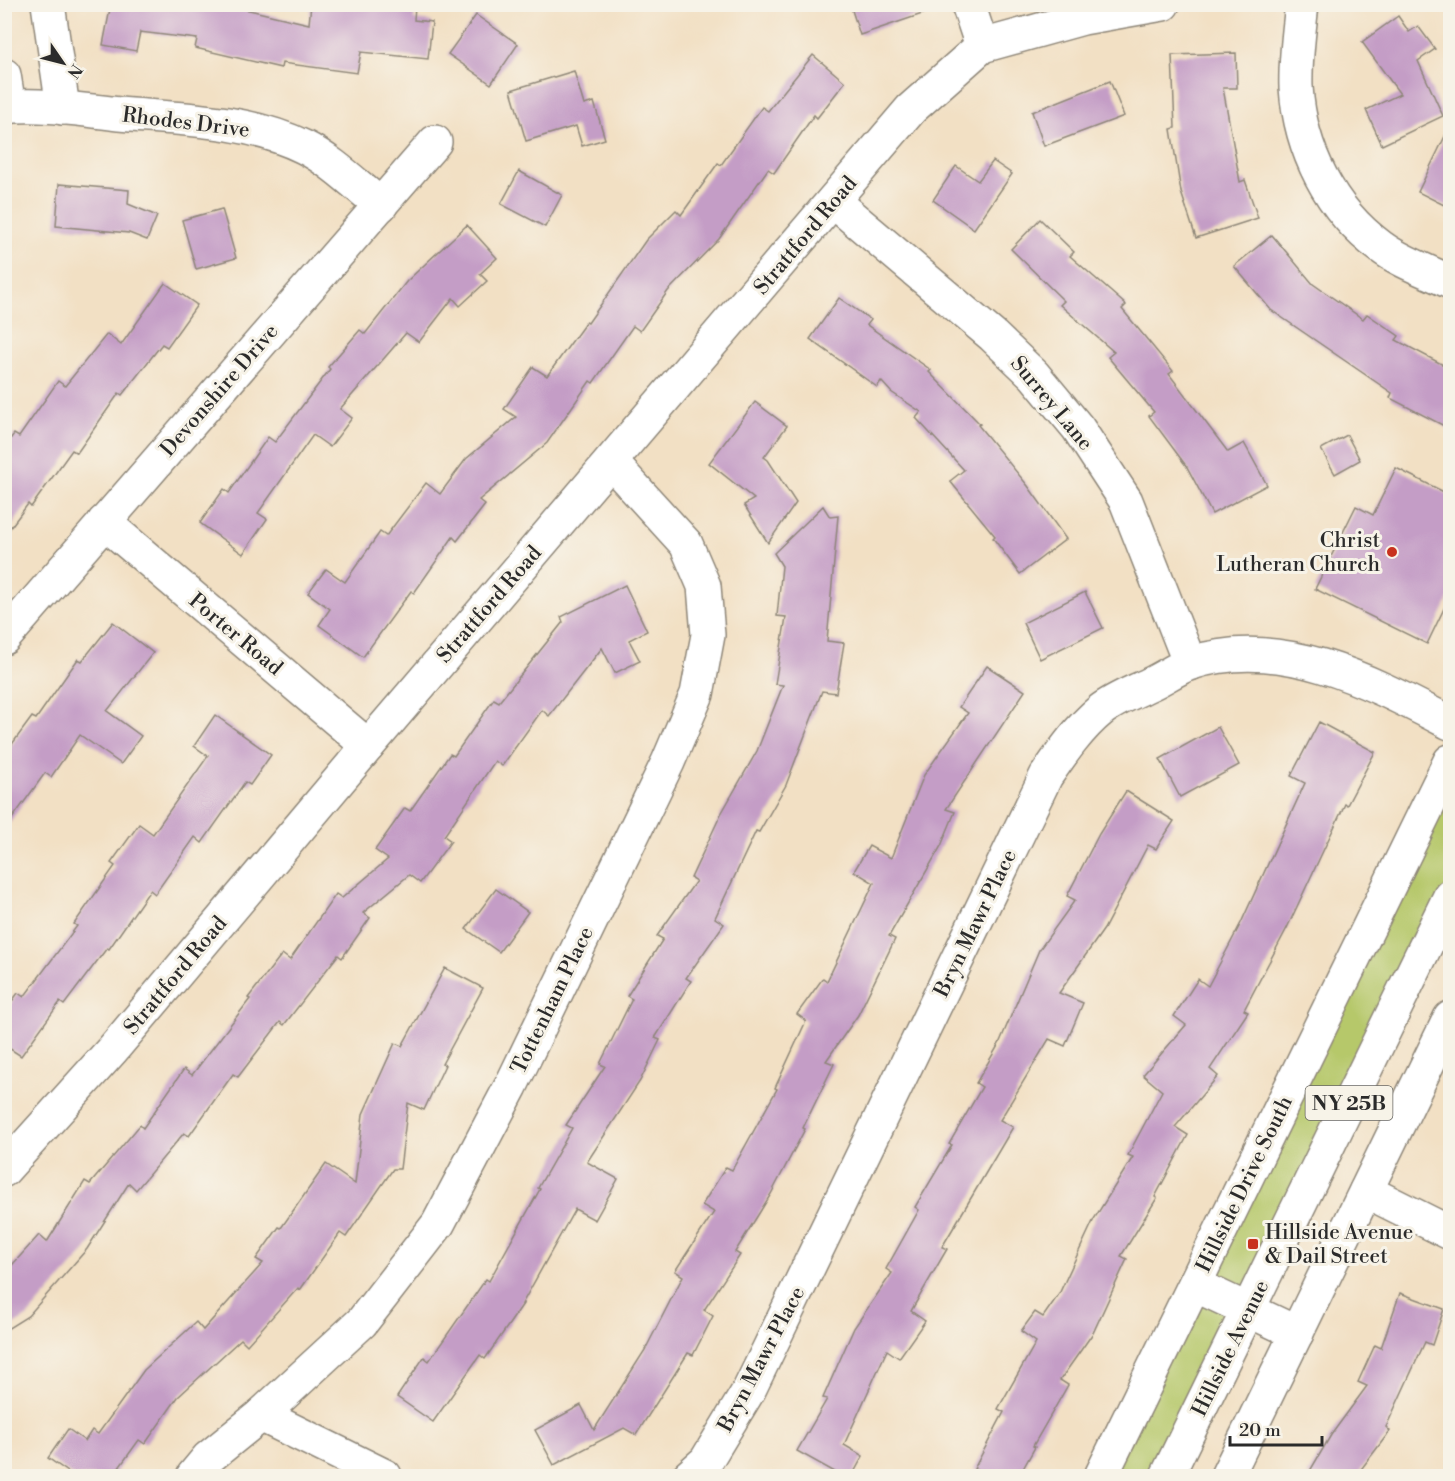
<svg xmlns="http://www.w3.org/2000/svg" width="1455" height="1481" font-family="'Libre Bodoni',serif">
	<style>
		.green { fill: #b6c86b; stroke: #707a4b; stroke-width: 1.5 }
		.building { fill: #c49dc6 }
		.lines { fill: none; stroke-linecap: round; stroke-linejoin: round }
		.minor-casing { stroke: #8e8678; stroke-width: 36 }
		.primary-casing { stroke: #8e8678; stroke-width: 36 }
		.minor { stroke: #fff; stroke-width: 33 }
		.primary { stroke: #fff; stroke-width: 33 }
		.poi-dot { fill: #c8321e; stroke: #f7f3e8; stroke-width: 2 }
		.labels { text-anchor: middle; stroke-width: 6; stroke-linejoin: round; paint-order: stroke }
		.shield { fill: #f7f3e8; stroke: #686764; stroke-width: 1.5 }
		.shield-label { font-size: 20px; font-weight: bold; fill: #2b2b2b }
		.street-label { font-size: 21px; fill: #2b2b2b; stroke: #f7f3e8 }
		.poi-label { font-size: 21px; fill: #2b2b2b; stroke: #f7f3e8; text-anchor: end }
	</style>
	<rect width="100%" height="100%" fill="#f7f3e8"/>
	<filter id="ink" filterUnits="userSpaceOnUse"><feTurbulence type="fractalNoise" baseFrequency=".0167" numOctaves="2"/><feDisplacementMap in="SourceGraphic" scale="12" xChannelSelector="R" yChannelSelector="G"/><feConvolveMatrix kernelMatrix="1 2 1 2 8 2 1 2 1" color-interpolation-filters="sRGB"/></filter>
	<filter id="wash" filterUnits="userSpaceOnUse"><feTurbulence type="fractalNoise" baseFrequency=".008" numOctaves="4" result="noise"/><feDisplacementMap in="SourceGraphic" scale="24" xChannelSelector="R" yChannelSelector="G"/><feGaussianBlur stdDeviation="1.35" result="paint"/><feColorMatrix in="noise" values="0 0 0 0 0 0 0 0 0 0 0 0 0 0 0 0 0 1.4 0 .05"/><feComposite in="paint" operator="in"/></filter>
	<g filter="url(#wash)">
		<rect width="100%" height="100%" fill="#f2e0c4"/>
		<!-- green -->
		<path class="green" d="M1450,761V896L1167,1476H1100Z"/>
		<g id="blocks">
			<!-- building -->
			<g class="building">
				<path d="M111,4H223L309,24L311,4H396L415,6L414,20L432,22L428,59L361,52L357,73L282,63L281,68L195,48L197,39L140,32L136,51L103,45Z"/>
				<path d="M850,4H936L937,9L860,35Z"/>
				<path d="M476,15L518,44L491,84L448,54Z"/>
				<path d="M1398,16L1409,32L1418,26L1435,49L1418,61L1443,116L1382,145L1366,110L1400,94L1362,42Z"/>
				<path d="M1236,53L1237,88H1223L1240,182L1245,180L1258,218L1196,238L1181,192L1171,129L1175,128L1172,55Z"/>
				<path d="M813,55L845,82L817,118L814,115L774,173L768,169L719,239L668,291L640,331L633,326L593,383L590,381L547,443L479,500L485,505L457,541L453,537L414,593L411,591L363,657L319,625L330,609L308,593L326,569L345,582L380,532L386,536L426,483L440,494L466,459L516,417L504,409L533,367L547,376L586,322L588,323L646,240L676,210L681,215L718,163L721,165L762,107L768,111Z"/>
				<path d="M574,71L584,105L594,102L605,139L582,146L576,126L526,141L511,90Z"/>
				<path d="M1110,81L1124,116L1044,146L1032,112Z"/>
				<path d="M1450,126V208L1418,192Z"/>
				<path d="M993,161L1012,174L974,229L933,200L956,166L978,181Z"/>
				<path d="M519,171L562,195L545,227L501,204Z"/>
				<path d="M59,184L129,190L128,204L157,216L147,240L129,233L56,226Z"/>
				<path d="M222,209L236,258L196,269L182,220Z"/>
				<path d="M1040,219L1074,252L1070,256L1126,305L1122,309L1173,371L1169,374L1228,452L1244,443L1267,485L1212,514L1187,467L1149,416L1154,412L1108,357L1114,352L1060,305L1064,301L1011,249Z"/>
				<path d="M467,225L497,258L480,274L487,281L460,306L453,298L419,342L406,333L340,409L352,418L330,447L313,435L258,513L267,519L243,554L200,523L224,489L229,493L268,437L275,442L330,369L328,367L360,330L365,334L407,281Z"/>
				<path d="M1272,235L1313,284L1363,319L1367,314L1399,336L1396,340L1447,367L1450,360V429L1390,398L1392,393L1271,310L1234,266Z"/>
				<path d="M165,283L197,305L167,347L162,344L122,395L119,393L77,453L72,450L31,507L28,504L4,536V447L14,434L19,437L58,381L65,386L107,334L121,345Z"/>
				<path d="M839,298L871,320L867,325L931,370L929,372L980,424L978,425L1028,486L1066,539L1020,574L993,538L995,536L950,481L964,470L916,418L921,412L891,392L881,381L877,387L810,339Z"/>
				<path d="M755,402L787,426L764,457L768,460L796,503L768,543L744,505L754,499L709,463Z"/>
				<path d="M1347,435L1360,460L1335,474L1321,449Z"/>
				<path d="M1396,468L1450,495V596L1427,644L1315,589L1356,506L1373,515Z"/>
				<path d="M823,506L830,517L838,516L827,641L844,643L836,693L822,691L786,785L759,832L756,831L715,918L724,924L686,978L691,981L655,1038L660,1040L640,1081L587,1162L618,1179L595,1220L575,1209L522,1304H523L485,1359L480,1355L433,1422L397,1397L424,1357L429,1361L486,1279L489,1281L540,1189L538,1188L572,1128L566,1125L605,1066L600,1064L632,999L627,996L663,939L657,936L696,881L691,878L721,814L757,751L783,685L775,684L786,617L777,616L782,566L774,553Z"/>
				<path d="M625,585L647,631L629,640L640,661L615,673L602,648L549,716L542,710L502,766L495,761L444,836L451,841L420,883L409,875L363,913L370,918L342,958L338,955L284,1025L280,1022L238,1077L233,1074L189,1136L184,1133L136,1190L129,1183L87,1249L28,1316L4,1331V1274L39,1235L47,1242L85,1181L90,1184L140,1125L143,1128L184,1069L192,1075L250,999L248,998L282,954L290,960L336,894L342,898L388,859L375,850L405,808L410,811L450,754L454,756L494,699L499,702L563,622L561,617Z"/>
				<path d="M1085,592L1103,628L1040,659L1023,623Z"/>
				<path d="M113,622L153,653L107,711L141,736L121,764L80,735L51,777L45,773L4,830V755L32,717L36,719L78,659L82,661Z"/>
				<path d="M987,666L1025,691L946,809L955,812L941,846L889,936L895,939L858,1015L826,1061L834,1064L803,1128L805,1129L771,1194L735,1252L740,1255L704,1310L713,1316L693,1355L688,1353L636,1435L624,1428L554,1465L535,1430L581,1405L594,1430L645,1350L683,1276L675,1271L714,1212L702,1205L726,1167L732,1170L777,1089L775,1088L806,1021L797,1014L823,978L827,981L874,883L854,871L869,846L891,858L924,775L968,713L959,707Z"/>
				<path d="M215,715L271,755L250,785L245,782L202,843L195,837L155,894L150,890L109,949L107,948L64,1005L60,1002L21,1056L4,1045V1012L18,993L24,997L77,926L74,924L115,866L111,863L139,824L153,834L208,756L194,746Z"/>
				<path d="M1319,722L1375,752L1347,805L1345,804L1287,928L1244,1010L1248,1012L1210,1069L1218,1076L1175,1127L1188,1135L1155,1197L1157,1198L1121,1256L1127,1259L1093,1333L1060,1380L1068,1385L1033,1446L1035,1447L1019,1476H988L974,1469L1004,1412L998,1409L1036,1342L1021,1331L1035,1312L1043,1317L1059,1294L1094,1219L1133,1157L1128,1155L1162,1091L1143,1075L1186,1025L1174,1016L1198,979L1208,986L1241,923L1305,783L1291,776Z"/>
				<path d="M1218,727L1239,765L1180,797L1160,759Z"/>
				<path d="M1126,791L1174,821L1156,849L1148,845L1104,929L1059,993L1083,1003L1065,1046L1049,1039L1000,1120L1013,1127L942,1247L947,1249L911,1311L925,1321L899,1358L887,1350L844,1445L863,1456L852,1476H842L797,1451L827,1399L823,1398L854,1328L892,1273L886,1269L919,1210L915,1207L952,1145L949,1144L982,1087L976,1083L999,1044L1039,950L1075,900L1067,896L1099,834Z"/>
				<path d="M496,889L528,912L499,952L466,929Z"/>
				<path d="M445,968L483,988L442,1064L445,1065L424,1110L408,1103L400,1169H393L346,1237L340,1233L300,1290L298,1288L247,1345L241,1339L178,1397L145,1444L139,1440L113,1476H74L48,1458L68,1429L85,1441L92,1430L98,1434L144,1370L196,1322L203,1330L263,1263L256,1259L279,1227L281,1228L326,1164L355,1184L363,1114L395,1043L402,1046Z"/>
				<path d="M1400,1293L1444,1309L1432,1345L1425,1342L1386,1427L1390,1431L1356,1476H1307L1331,1435L1367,1386L1358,1382L1375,1345L1381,1348Z"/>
			</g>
		</g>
	</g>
	<g filter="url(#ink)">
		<use href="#blocks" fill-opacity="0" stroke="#8e8678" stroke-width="1.5"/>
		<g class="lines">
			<!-- minor casing -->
			<g class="minor-casing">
				<g id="minor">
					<path d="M48,4L63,108"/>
					<path d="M968,4L982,46"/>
					<path d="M1302,4C1299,32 1295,59 1296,87C1300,149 1330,210 1381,247C1399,261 1430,272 1450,282"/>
					<path d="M4,75L9,106"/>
					<path d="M4,107C42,103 82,110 119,114C181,119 247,119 304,147C332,161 356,185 381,205"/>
					<path d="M833,201L993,336L1034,375L1078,428L1126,501L1190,664"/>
					<path d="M104,522L368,746"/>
					<path d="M4,638L435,142"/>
					<path d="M4,1170L113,1049L368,746L911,109L982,46L1083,18L1163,4"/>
					<path d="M1366,1191L1450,1233"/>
					<path d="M1195,1285L1297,1333"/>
					<path d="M261,1415L385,1476"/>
					<path d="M193,1476L208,1458L261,1415L362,1322L438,1224L511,1086L668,762L697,694L708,635L704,586L686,544L611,462"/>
					<path d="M689,1476L706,1461L749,1390L1046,776C1062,753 1079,728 1101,710C1115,699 1134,692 1150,684C1163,678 1177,668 1191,663C1282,634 1371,682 1450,723"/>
					<path d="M1101,1476L1450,761"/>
				</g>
			</g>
			<!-- primary casing -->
			<g class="primary-casing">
				<g id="primary">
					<path d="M1167,1476L1450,896"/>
					<path d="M1227,1476L1450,1018"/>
				</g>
			</g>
			<!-- minor -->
			<use href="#minor" class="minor"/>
			<!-- primary -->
			<use href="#primary" class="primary"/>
		</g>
	</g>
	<!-- markers -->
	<g class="poi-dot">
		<circle cx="1392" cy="552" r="6"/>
		<rect x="1247" y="1238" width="12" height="12" rx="3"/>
	</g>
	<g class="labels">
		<!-- shield labels -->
		<rect class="shield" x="1305.5" y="1086" width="87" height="34" rx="4.5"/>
		<g class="shield-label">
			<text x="1349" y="1110">NY 25B</text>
		</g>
		<!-- street labels -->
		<g class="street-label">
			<text transform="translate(186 122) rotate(7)" y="7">Rhodes Drive</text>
			<text transform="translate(805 235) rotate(-50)" y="7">Strattford Road</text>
			<text transform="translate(219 390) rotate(-49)" y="7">Devonshire Drive</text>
			<text transform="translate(1052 403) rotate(50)" y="7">Surrey Lane</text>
			<text transform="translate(489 604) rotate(-49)" y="7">Strattford Road</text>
			<text transform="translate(236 634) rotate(40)" y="7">Porter Road</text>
			<text transform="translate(975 923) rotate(-64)" y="7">Bryn Mawr Place</text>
			<text transform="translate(175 975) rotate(-50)" y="7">Strattford Road</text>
			<text transform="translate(552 1000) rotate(-64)" y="7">Tottenham Place</text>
			<text transform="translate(1244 1184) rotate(-64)" y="7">Hillside Drive South</text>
			<text transform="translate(1230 1348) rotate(-64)" y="7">Hillside Avenue</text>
			<text transform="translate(761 1359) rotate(-62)" y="7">Bryn Mawr Place</text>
		</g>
		<!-- poi labels -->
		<g class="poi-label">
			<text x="1380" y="547">Christ<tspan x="1380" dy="24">Lutheran Church</tspan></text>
			<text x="1265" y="1239" text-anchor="start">Hillside Avenue<tspan x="1265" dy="24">&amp; Dail Street</tspan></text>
		</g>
	</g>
	<!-- margin -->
	<rect width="1455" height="1481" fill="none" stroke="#f7f3e8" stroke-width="24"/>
	<!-- north arrow -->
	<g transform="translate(63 63) rotate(125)" stroke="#f7f3e8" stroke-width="4.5" paint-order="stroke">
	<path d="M0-4.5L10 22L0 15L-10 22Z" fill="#2b2b2b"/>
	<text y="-9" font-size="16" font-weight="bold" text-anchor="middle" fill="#2b2b2b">N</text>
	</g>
	<!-- scale -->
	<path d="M1230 1436v9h92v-9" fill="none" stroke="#2b2b2b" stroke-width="3"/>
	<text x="1239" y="1436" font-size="18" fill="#2b2b2b" stroke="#f7f3e8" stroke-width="4.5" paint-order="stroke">20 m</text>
</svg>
